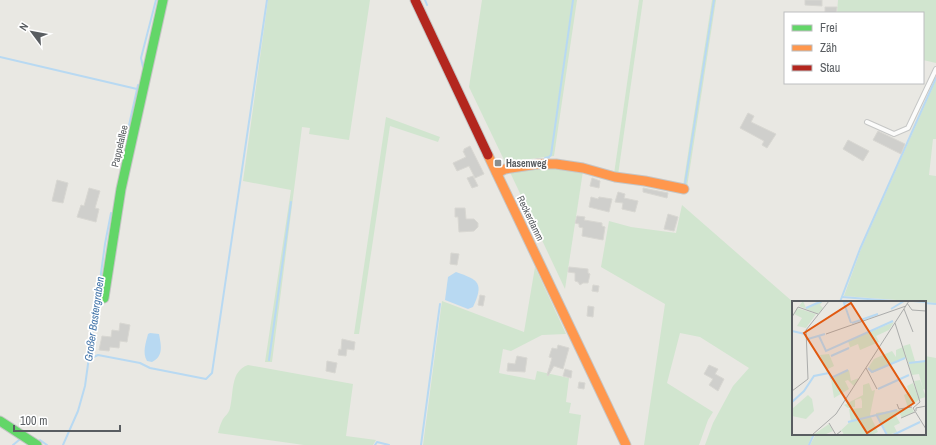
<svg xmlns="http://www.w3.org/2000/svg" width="936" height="445" font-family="'Archivo Narrow',sans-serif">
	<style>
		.green { fill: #d1e5cf }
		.water { fill: #b8d9f2 }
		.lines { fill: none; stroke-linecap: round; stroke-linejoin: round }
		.stream { stroke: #b8d9f2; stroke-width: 2 }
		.building { fill: #cfcfcc; stroke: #d8d7d2 }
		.lane-casing { stroke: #c6c7c6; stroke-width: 6 }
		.fast-casing { stroke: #c5c5c5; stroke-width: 11 }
		.slow-casing { stroke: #c5c5c5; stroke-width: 11 }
		.jam-casing { stroke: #c5c5c5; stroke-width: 11 }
		.lane { stroke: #fcfcfb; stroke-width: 4 }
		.fast { stroke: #63d668; stroke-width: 9 }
		.slow { stroke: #ff974d; stroke-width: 9 }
		.jam { stroke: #b3261e; stroke-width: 9 }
		.poi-dot { fill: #8b8e8e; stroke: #fff; stroke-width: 1.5 }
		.labels { text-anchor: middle; stroke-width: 3.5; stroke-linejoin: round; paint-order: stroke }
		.street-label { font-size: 10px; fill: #595d61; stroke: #fff }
		.poi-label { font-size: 10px; font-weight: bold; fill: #595d61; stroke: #fff; text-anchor: start }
		.water-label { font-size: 11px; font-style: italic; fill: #4274a9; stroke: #fff }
		.inset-river { fill: none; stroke: #b8d9f2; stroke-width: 2 }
		.inset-road { fill: none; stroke: #abacab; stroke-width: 1 }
		.view { fill: #e15910; fill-opacity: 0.15; stroke: #e15910; stroke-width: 2 }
		.inset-edge { fill: none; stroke: #595d61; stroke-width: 2 }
	</style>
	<rect width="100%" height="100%" fill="#e9e8e3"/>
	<!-- green -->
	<g class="green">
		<path d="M268,0H370L349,140L309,134L310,128L302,127L272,362H265L291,190L243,181Z"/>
		<path d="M482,0H577L554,156L505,162L469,87Z"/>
		<path d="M639,0H643L618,175L614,174Z"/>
		<path d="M712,0H716L687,187L683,186Z"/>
		<path d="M838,0H936V63L923,60V13H837Z"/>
		<path d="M936,80V139H933L929,175L936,176V303L844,296L861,249Z"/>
		<path d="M386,117L440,137L438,142L390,126L359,334H354Z"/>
		<path d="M537,167L583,171L565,289L509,170Z"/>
		<path d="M682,205L793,302V434H813L808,445H705L713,423L733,386L749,368L700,337L680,333L667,383L713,412L708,420L699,445H644L665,304L601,267L609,221L631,227L676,233Z"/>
		<path d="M535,267L566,334L542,335L511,351L503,349L499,373L535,380L537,371L569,378L566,402L571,403L569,413L581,415L577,445H423L442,301L524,332Z"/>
		<path d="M925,356L936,358V445H810L816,434H925Z"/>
		<path d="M248,365L353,384L346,436L376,440L373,445H304L218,433C219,429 220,425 222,421C224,416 229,414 230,408C234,393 230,371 248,365Z"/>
	</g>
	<!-- water -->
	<g class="water">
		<path d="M456,272C479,280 484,283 473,307L468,309L445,300L448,277Z"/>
		<path d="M150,333L159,334C161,345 164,356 152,362L147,361C142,353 146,342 148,334Z"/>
	</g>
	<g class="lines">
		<!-- stream -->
		<g class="stream">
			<path d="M425,0L427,5"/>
			<path d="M0,57L137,89"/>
			<path d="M143,67L141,58L156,0"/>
			<path d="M125,143L138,85"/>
			<path d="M545,158L549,157L551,155L573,0"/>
			<path d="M685,184L714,0"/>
			<path d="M99,292V288L105,244L111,213"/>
			<path d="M842,297L906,302"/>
			<path d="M840,302L860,249L936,78"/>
			<path d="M925,303L936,304"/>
			<path d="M89,359L98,355L140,363L150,368L206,379L212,373L267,0"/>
			<path d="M269,360L291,202"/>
			<path d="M40,440L47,445"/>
			<path d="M13,445L19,440"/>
			<path d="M63,445L78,411L85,386L96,306L99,298"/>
			<path d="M375,445L377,442L389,445"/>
			<path d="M421,445L440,304"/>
			<path d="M809,445L814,434"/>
		</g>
	</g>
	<!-- building -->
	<g class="building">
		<path d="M805,0H822V6L805,5Z"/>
		<path d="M825,7H837L836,13L825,12Z"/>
		<path d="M748,113L754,116L751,122L776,134L767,148L762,145L764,141L740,128Z"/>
		<path d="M878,131L905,144L901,154L873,140Z"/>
		<path d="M848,140L869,151L863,161L843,149Z"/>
		<path d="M470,146L484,174L475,178L469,166L457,171L453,163L466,157L463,151H464V149Z"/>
		<path d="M473,176L478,186L472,188L467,178Z"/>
		<path d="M592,178L600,181L599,188L590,186Z"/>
		<path d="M57,180L68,183L63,203L52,201Z"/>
		<path d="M89,188L100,191L95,208L99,209L96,222L77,217L81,205L84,206Z"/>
		<path d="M643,188L668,193L667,198L643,192Z"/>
		<path d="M618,192L625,194L624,198L638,201L635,212L622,209L623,203L615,202Z"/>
		<path d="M591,197L598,199L599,197L612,199L609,212L589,207Z"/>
		<path d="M455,208H465L466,219H474L478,223V227L474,231L459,232L458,217H455Z"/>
		<path d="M668,214L678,217L674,231L664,229Z"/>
		<path d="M577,216L585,217L584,220L602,223V226L605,227L603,240L582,236L583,228L579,227V224L575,223Z"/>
		<path d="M451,253L459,254L457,265L450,264Z"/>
		<path d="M569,267L588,269V273L590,274L588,283H583L580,285L578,282L575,281V273L568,272Z"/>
		<path d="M593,285L599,286L598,292L592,291Z"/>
		<path d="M480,295L485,296L483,306L478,305Z"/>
		<path d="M588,306L594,307L593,317L587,316Z"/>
		<path d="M120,323L130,325L127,342L120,341L119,348L110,347L109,351L99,350L102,336L111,337L112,330L119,331Z"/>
		<path d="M342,339L355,342L354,350L347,349L346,356L338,355L339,349L341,350Z"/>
		<path d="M558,345L569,348L563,369L554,366L548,376L547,375L552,358L549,357L552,348L557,349Z"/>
		<path d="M517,356L527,358L525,372L507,371L508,363L515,364Z"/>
		<path d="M327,361L337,363L335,373L326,371Z"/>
		<path d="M709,365L718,369L715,374L724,379L718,391L709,385L713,379L704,374Z"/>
		<path d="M565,369L572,371L571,378L563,376Z"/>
		<path d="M579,382L585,383L584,389L578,388Z"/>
	</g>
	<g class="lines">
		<!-- lane casing -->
		<g class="lane-casing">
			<path id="lane" d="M867,122L894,134L908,128L936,69"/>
		</g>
		<!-- fast casing -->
		<g class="fast-casing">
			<g id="fast">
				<path d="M104,298L121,189L163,0"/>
				<path d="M0,421L37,445"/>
			</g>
		</g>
		<!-- slow casing -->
		<g class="slow-casing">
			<g id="slow">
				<path d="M488,155L626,445"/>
				<path d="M497,173L505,169L538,164H556L583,168L615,177L645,181L684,189"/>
			</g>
		</g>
		<!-- jam casing -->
		<g class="jam-casing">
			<path id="jam" d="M415,0L488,155"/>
		</g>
		<!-- lane -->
		<use href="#lane" class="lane"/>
		<!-- fast -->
		<use href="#fast" class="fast"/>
		<!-- slow -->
		<use href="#slow" class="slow"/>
		<!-- jam -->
		<use href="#jam" class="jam"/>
	</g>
	<!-- markers -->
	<rect class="poi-dot" x="494" y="159" width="8" height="8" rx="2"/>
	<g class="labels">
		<!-- street labels -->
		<g class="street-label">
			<text transform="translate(119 146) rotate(-77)" y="4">Pappelallee</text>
			<text transform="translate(531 218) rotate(64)" y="4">Reckerdamm</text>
		</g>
		<!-- poi labels -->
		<g class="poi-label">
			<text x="506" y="167">Hasenweg</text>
		</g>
		<!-- water labels -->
		<g class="water-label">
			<text transform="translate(94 319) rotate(-82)" y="4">Großer Bastergraben</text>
		</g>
	</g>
	<!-- overview -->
	<g transform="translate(792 301)">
		<rect width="134" height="134" fill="#e9e8e3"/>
		<path d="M11,0L14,7L31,0L28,4L31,7L26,13L7,5ZM5,7L24,13L14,27L5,25L10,17L2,13ZM102,21L97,29L84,35L87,41L68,49L66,43L38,55L58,46L56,40ZM118,43L123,60H134V89L131,88L134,96L127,98L122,80L128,79L131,88L127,73L120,74L111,45ZM111,46L114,57L80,72L76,67L82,58L100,50L104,56V49ZM37,53L42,65L36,68L35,72L28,54ZM57,69L59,80L67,77L62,85L56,79L53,80L57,88L42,97L39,78ZM77,82L80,90L83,89L78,114L86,131L80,134H52L50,130L44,134L59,120L57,108L70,107V100L69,97L63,99V106L56,107L52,104L71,94V84ZM121,82L127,99L116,107L112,94L117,91L115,85ZM16,94L20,98L22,110L14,118L0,115V108ZM120,107L122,111L110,117L107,111L103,113L108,122L102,125L105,131L96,134L84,112ZM37,123L41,130L32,134H21Z" fill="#d1e5cf"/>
		<path class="inset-river" d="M58,0L52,2L59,22M121,0L134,1M14,7L30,0M99,8L112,0M60,22L86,13M0,30L13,33M27,35L34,50L101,20M16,38L33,33M39,55L57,47M117,62L134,60M76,67L80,71L113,57M86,88L117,74M0,101L12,90L22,75L37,72L39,77L56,69M84,113L95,134M56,121L105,109M101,134L128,121"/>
		<path class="inset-road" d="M115,2L120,9L134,10M112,8L121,31M0,16L6,6L26,13M103,22L128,101L121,107L134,128M34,33L114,5M74,67L85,88M0,90L16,78L14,29L37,0M105,103L107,108L120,106M124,110V107L134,105M109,117L123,111M37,122L44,134L49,130M20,134L44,113L117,0"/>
		<path class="view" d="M59,2L122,102L75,132L12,32Z"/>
		<rect width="134" height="134" class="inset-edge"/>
	</g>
	<!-- legend -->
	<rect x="784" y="12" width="140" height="72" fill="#ffffff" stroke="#bdbec0"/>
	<rect x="792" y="25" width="20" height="6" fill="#63d668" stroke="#bdbec0"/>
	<text x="820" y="32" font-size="12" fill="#595d61">Frei</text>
	<rect x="792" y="45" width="20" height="6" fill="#ff974d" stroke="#bdbec0"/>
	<text x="820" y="52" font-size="12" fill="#595d61">Zäh</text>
	<rect x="792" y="65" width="20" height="6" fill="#b3261e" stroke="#bdbec0"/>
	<text x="820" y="72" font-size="12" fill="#595d61">Stau</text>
	<!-- north arrow -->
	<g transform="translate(32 32) rotate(302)" stroke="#ffffff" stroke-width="3" paint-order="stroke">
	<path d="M0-3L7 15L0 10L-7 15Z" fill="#595d61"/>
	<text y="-6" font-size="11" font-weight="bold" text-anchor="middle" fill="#595d61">N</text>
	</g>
	<!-- scale -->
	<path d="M14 425v6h106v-6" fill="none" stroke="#595d61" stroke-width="2"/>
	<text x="20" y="425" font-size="12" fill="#595d61" stroke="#ffffff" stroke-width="3" paint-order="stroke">100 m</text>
</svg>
